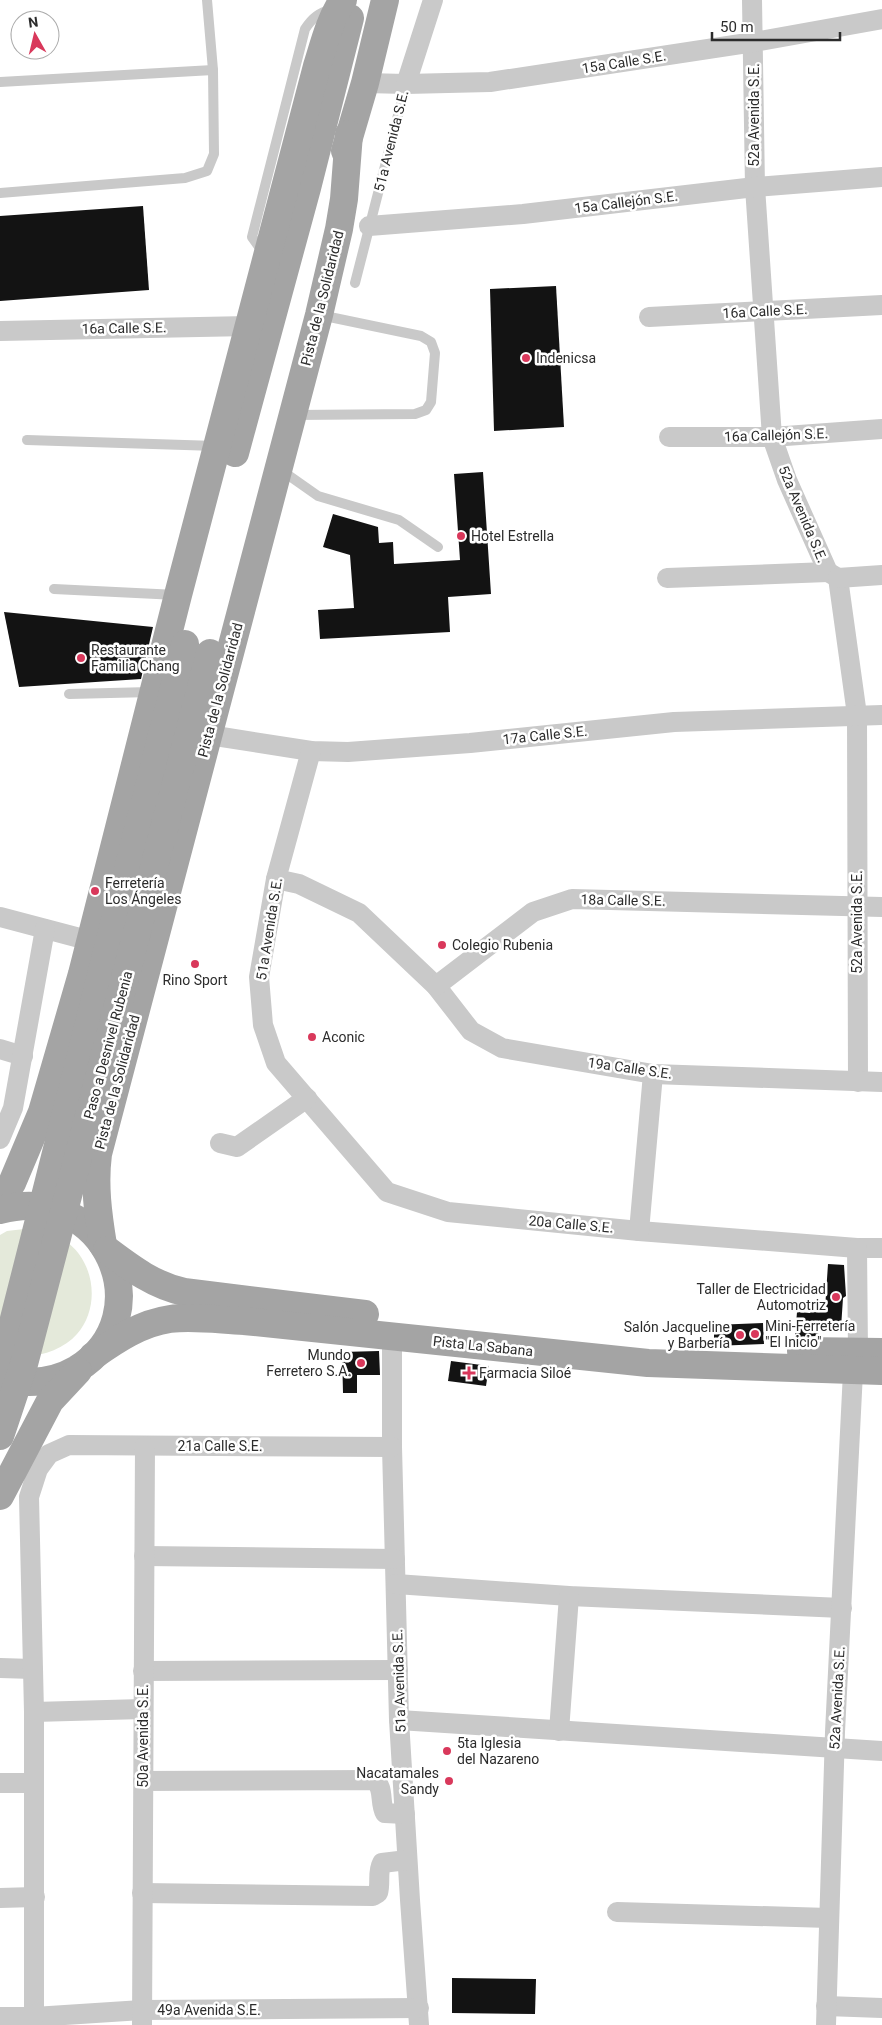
<svg xmlns="http://www.w3.org/2000/svg" width="882" height="2025" font-family="Roboto,sans-serif">
	<style>
		.green { fill: #e4e9da }
		.building { fill: #131313 }
		.lines { fill: none; stroke-linecap: round; stroke-linejoin: round }
		.lane { stroke: #c9c9c9; stroke-width: 10 }
		.street { stroke: #c9c9c9; stroke-width: 20 }
		.primary { stroke: #a4a4a4; stroke-width: 28 }
		.primary-bridge { stroke: #a4a4a4; stroke-width: 28 }
		.poi-dot { fill: #d9385b; stroke: #fff; stroke-width: 2 }
		.labels { text-anchor: middle; stroke-width: 5; stroke-linejoin: round; paint-order: stroke }
		.street-label { font-size: 14px; fill: #2c2c2c; stroke: #fff }
		.poi-label { font-size: 14px; fill: #2c2c2c; stroke: #fff; text-anchor: start }
	</style>
	<rect width="100%" height="100%" fill="#fff"/>
	<!-- green -->
	<path class="green" d="M24,1229C36,1232 54,1233 64,1240C95,1260 101,1307 77,1334C65,1348 44,1356 26,1356C18,1356 8,1351 0,1349V1235L7,1231Z"/>
	<!-- building -->
	<g class="building">
		<path d="M143,206L149,290L0,301V216Z"/>
		<path d="M556,286L564,427L494,431L490,289Z"/>
		<path d="M483,472L491,594L448,597L450,632L320,639L318,610L354,608L350,555L323,547L333,514L378,527L379,543L393,542L394,564L460,560L454,474Z"/>
		<path d="M4,612L153,627L141,679L19,687Z"/>
		<path d="M828,1264L844,1265L846,1296L843,1298L841,1328L819,1326L818,1336L795,1337L797,1312L810,1313L811,1308L825,1309Z"/>
		<path d="M763,1323L764,1344L714,1346V1325Z"/>
		<path d="M379,1351L380,1375H357V1393H343L342,1352Z"/>
		<path d="M451,1361L489,1366L486,1386L448,1381Z"/>
		<path d="M452,1978L536,1979L535,2014L452,2013Z"/>
	</g>
	<g class="lines">
		<!-- lane -->
		<g class="lane">
			<path d="M0,82L213,70"/>
			<path d="M0,193L185,178L207,171L214,154L213,70L207,0"/>
			<path d="M264,254L252,237L305,29C313,17 319,13 332,9"/>
			<path d="M355,283L406,84"/>
			<path d="M294,415L415,414L426,410L431,402L435,353L431,342L421,336L320,315"/>
			<path d="M27,440L216,446"/>
			<path d="M281,470L318,496L399,520L438,547"/>
			<path d="M54,589L177,595"/>
			<path d="M69,694L151,692"/>
		</g>
		<!-- street -->
		<g class="street">
			<path d="M752,0L755,187L772,437L787,480L828,572L838,578L857,715L858,1082"/>
			<path d="M365,83L406,84L490,82L754,42L882,19"/>
			<path d="M406,84L433,0"/>
			<path d="M369,226L523,214L755,187L882,177"/>
			<path d="M649,317L882,305"/>
			<path d="M0,331L249,326"/>
			<path d="M669,437H772L882,429"/>
			<path d="M667,578L828,572"/>
			<path d="M838,578L882,575"/>
			<path d="M209,735L311,751L348,752L470,743L674,722L882,715"/>
			<path d="M311,751L276,879L259,977L263,1025L276,1063L387,1192L448,1212L639,1231L857,1248H882"/>
			<path d="M276,879L299,884L359,913L436,986L471,1031L502,1048L653,1074L882,1082"/>
			<path d="M0,917L91,941"/>
			<path d="M436,986L533,912L572,899L882,907"/>
			<path d="M0,1049L23,1056"/>
			<path d="M0,1139L13,1108L45,929"/>
			<path d="M220,1143L237,1147L307,1098"/>
			<path d="M639,1231L653,1074"/>
			<path d="M857,1248L858,1352"/>
			<path d="M392,1336V1447L399,1720L410,1900L419,2025"/>
			<path d="M144,1556L395,1559"/>
			<path d="M396,1584L569,1596L842,1608"/>
			<path d="M0,1668L33,1669"/>
			<path d="M143,1671L398,1670"/>
			<path d="M34,1712L143,1709"/>
			<path d="M399,1720L882,1751"/>
			<path d="M559,1731L569,1596"/>
			<path d="M143,1781L374,1780C385,1787 379,1803 385,1813L405,1814"/>
			<path d="M0,1783H33"/>
			<path d="M142,1893L373,1896L378,1893C381,1883 377,1872 382,1863L407,1860"/>
			<path d="M0,1898L35,1897"/>
			<path d="M617,1912L829,1918"/>
			<path d="M826,2006L882,2008"/>
			<path d="M0,2017H34L142,2010L419,2008"/>
			<path d="M34,2017V1712L29,1497L38,1469L49,1454L69,1445L392,1447"/>
			<path d="M142,2025L145,1446"/>
			<path d="M826,2025L835,1732L853,1372"/>
		</g>
		<!-- primary -->
		<g class="primary">
			<path d="M345,151L365,83L385,0"/>
			<path d="M235,453L307,188L350,18"/>
			<path d="M0,1200L12,1183L42,1112L82,974L178,595L317,66C324,44 330,19 343,0"/>
			<path d="M0,1210C106,1181 163,1316 77,1369C53,1383 27,1385 0,1378"/>
			<path d="M103,1245C98,1214 94,1185 98,1154L319,315L339,229L344,199L349,134"/>
			<path d="M107,1250C131,1268 153,1285 184,1292L365,1314"/>
			<path d="M801,1351L882,1352"/>
			<path d="M93,1356C116,1340 141,1323 170,1319C194,1316 220,1320 244,1321L648,1363L882,1371"/>
			<path d="M0,1496L50,1401L78,1371"/>
		</g>
		<!-- primary-bridge -->
		<g class="primary-bridge">
			<path d="M0,1374L185,644"/>
			<path d="M0,1436L24,1364L210,653"/>
		</g>
	</g>
	<!-- markers -->
	<g class="poi-dot">
		<circle cx="526" cy="358" r="5"/>
		<circle cx="461" cy="536" r="5"/>
		<circle cx="81" cy="658" r="5"/>
		<circle cx="95" cy="891" r="5"/>
		<circle cx="442" cy="945" r="5"/>
		<circle cx="195" cy="964" r="5"/>
		<circle cx="312" cy="1037" r="5"/>
		<circle cx="836" cy="1297" r="5"/>
		<circle cx="755" cy="1334" r="5"/>
		<circle cx="740" cy="1335" r="5"/>
		<circle cx="361" cy="1363" r="5"/>
		<path d="M466.5 1365.5h5v5h5v5h-5v5h-5v-5h-5v-5h5z"/>
		<circle cx="447" cy="1751" r="5"/>
		<circle cx="449" cy="1781" r="5"/>
	</g>
	<g class="labels">
		<!-- street labels -->
		<g class="street-label">
			<text transform="translate(624 62) rotate(-9)" y="5">15a Calle S.E.</text>
			<text transform="translate(754 115) rotate(-90)" y="5">52a Avenida S.E.</text>
			<text transform="translate(391 141) rotate(-76)" y="5">51a Avenida S.E.</text>
			<text transform="translate(626 202) rotate(-7)" y="5">15a Callejón S.E.</text>
			<text transform="translate(322 298) rotate(-76)" y="5">Pista de la Solidaridad</text>
			<text transform="translate(765 311) rotate(-3)" y="5">16a Calle S.E.</text>
			<text transform="translate(124 328) rotate(-1)" y="5">16a Calle S.E.</text>
			<text transform="translate(776 435) rotate(-2)" y="5">16a Callejón S.E.</text>
			<text transform="translate(803 514) rotate(67)" y="5">52a Avenida S.E.</text>
			<text transform="translate(220 690) rotate(-75)" y="5">Pista de la Solidaridad</text>
			<text transform="translate(545 735) rotate(-6)" y="5">17a Calle S.E.</text>
			<text transform="translate(623 900) rotate(1)" y="5">18a Calle S.E.</text>
			<text transform="translate(857 922) rotate(-90)" y="5">52a Avenida S.E.</text>
			<text transform="translate(269 929) rotate(-81)" y="5">51a Avenida S.E.</text>
			<text transform="translate(108 1045) rotate(-75)" y="5">Paso a Desnivel Rubenia</text>
			<text transform="translate(630 1068) rotate(8)" y="5">19a Calle S.E.</text>
			<text transform="translate(117 1082) rotate(-75)" y="5">Pista de la Solidaridad</text>
			<text transform="translate(571 1224) rotate(5)" y="5">20a Calle S.E.</text>
			<text transform="translate(483 1346) rotate(6)" y="5">Pista La Sabana</text>
			<text x="220" y="1451">21a Calle S.E.</text>
			<text transform="translate(399 1681) rotate(-92)" y="5">51a Avenida S.E.</text>
			<text transform="translate(837 1698) rotate(-87)" y="5">52a Avenida S.E.</text>
			<text transform="translate(143 1736) rotate(-90)" y="5">50a Avenida S.E.</text>
			<text x="209" y="2015">49a Avenida S.E.</text>
		</g>
		<!-- poi labels -->
		<g class="poi-label">
			<text x="536" y="363">Indenicsa</text>
			<text x="471" y="541">Hotel Estrella</text>
			<text x="91" y="655">Restaurante<tspan x="91" dy="16">Familia Chang</tspan></text>
			<text x="105" y="888">Ferretería<tspan x="105" dy="16">Los Ángeles</tspan></text>
			<text x="452" y="950">Colegio Rubenia</text>
			<text x="195" y="985" text-anchor="middle">Rino Sport</text>
			<text x="322" y="1042">Aconic</text>
			<text x="826" y="1294" text-anchor="end">Taller de Electricidad<tspan x="826" dy="16">Automotriz</tspan></text>
			<text x="765" y="1331">Mini-Ferretería<tspan x="765" dy="16">"El Inicio"</tspan></text>
			<text x="730" y="1332" text-anchor="end">Salón Jacqueline<tspan x="730" dy="16">y Barbería</tspan></text>
			<text x="351" y="1360" text-anchor="end">Mundo<tspan x="351" dy="16">Ferretero S.A.</tspan></text>
			<text x="479" y="1378">Farmacia Siloé</text>
			<text x="457" y="1748">5ta Iglesia<tspan x="457" dy="16">del Nazareno</tspan></text>
			<text x="439" y="1778" text-anchor="end">Nacatamales<tspan x="439" dy="16">Sandy</tspan></text>
		</g>
	</g>
	<!-- north arrow -->
	<g transform="translate(35 35) rotate(352)"><circle r="24" fill="#ffffff" stroke="#ababab"/>
	<path d="M0-4L9 19L0 12L-9 19Z" fill="#d9385b"/>
	<text y="-8" font-size="14" font-weight="bold" text-anchor="middle" fill="#2c2c2c">N</text>
	</g>
	<!-- scale -->
	<path d="M712 32v8h128v-8" fill="none" stroke="#2c2c2c" stroke-width="2.5"/>
	<text x="720" y="32" font-size="15" fill="#2c2c2c" stroke="#ffffff" stroke-width="4" paint-order="stroke">50 m</text>
</svg>
